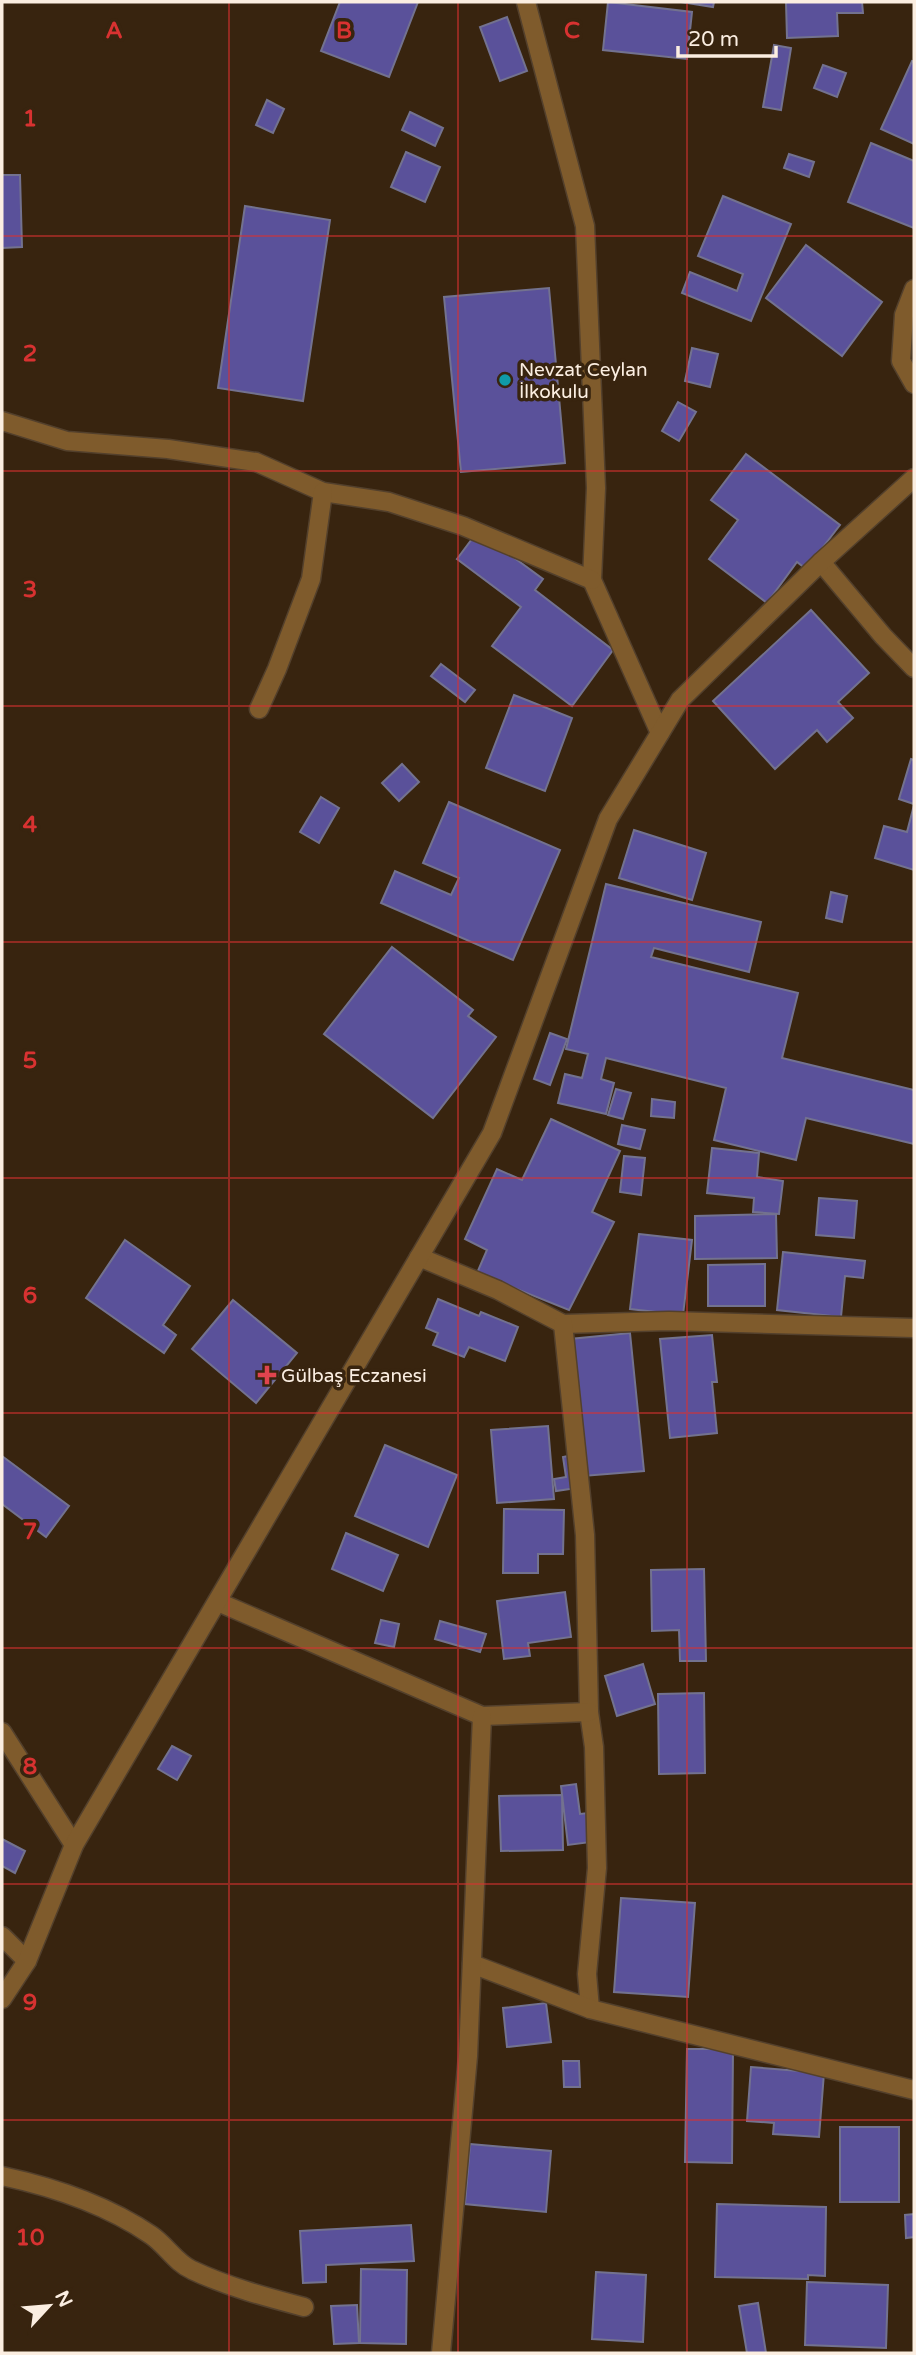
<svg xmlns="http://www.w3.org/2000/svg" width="916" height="2355" font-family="'Varela Round',sans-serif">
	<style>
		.building { fill: #5a519a; stroke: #73728f; stroke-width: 2 }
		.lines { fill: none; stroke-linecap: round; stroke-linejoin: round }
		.minor-casing { stroke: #53402c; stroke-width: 21 }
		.tertiary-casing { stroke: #53402c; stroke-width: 21 }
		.minor { stroke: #7f5b2c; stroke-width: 18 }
		.tertiary { stroke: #7f5b2c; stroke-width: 18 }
		.grid { fill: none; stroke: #d83231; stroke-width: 2; stroke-opacity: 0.55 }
		.culture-dot { fill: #0f9aa8; stroke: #38240f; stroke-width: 2.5 }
		.health-dot { fill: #e0444e; stroke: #38240f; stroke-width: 2.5 }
		.labels { text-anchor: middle; stroke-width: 7; stroke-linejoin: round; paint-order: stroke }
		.poi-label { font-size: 19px; fill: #fbeee1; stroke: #38240f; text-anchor: start }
		.grid-label { font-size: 23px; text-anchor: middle; font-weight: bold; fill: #d83231; stroke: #38240f; stroke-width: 7; stroke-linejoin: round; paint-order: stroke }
	</style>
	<rect width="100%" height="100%" fill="#38240f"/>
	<!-- building -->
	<g class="building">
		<path d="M340,2H418L389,77L321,51Z"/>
		<path d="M608,2L692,12L687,59L603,50Z"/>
		<path d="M681,2H714L713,7Z"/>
		<path d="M786,2H862L863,13H837L838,36L787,38Z"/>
		<path d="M507,17L527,71L500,81L480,27Z"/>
		<path d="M774,45L791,48L781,110L763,107Z"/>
		<path d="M912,61L914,62V144L881,129Z"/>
		<path d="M823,65L846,73L837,97L814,88Z"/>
		<path d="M267,100L284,109L273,133L256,125Z"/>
		<path d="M410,112L443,128L435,146L402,130Z"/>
		<path d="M871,143L914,161V228L848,202Z"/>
		<path d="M406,152L440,167L425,202L391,187Z"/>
		<path d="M789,154L814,162L809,177L784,168Z"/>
		<path d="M2,175H20L22,247L2,248Z"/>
		<path d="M723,196L791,224L751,321L682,293L690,272L737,291L743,274L698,256Z"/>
		<path d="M245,206L330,220L303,401L218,388Z"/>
		<path d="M806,245L882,302L842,356L766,298Z"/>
		<path d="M549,288L565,463L461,472L444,297Z"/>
		<path d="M692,348L718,354L710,387L685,381Z"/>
		<path d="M678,402L696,412L679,441L662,431Z"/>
		<path d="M746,454L840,525L806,569L797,562L767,603L709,559L738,520L711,500Z"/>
		<path d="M478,531L543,579L535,590L613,650L572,706L492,646L521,607L457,559Z"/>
		<path d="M811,610L869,673L838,702L853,718L827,742L817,730L775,769L713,701Z"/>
		<path d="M441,664L475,690L465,702L431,676Z"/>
		<path d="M514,695L572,718L545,791L486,768Z"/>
		<path d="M911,759L914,760V804L899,799Z"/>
		<path d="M402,764L419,782L399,801L382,783Z"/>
		<path d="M321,797L339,808L319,843L300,832Z"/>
		<path d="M449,802L560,850L513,960L381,903L395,871L451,895L459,878L423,863Z"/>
		<path d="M914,805V870L875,858L884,826L907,832Z"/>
		<path d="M634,830L706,853L692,900L619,878Z"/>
		<path d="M606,884L761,922L749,972L654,948L651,957L798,993L782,1058L914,1090V1144L806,1118L796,1160L714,1140L726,1088L606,1058L601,1079L614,1083L606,1114L558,1103L565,1074L582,1078L588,1054L566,1049Z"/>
		<path d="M831,892L847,896L842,922L826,918Z"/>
		<path d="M392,947L473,1010L468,1016L496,1037L433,1118L324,1034Z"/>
		<path d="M550,1033L567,1039L550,1085L534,1079Z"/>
		<path d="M616,1089L631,1093L623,1119L608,1115Z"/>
		<path d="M652,1099L675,1102L674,1118L651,1116Z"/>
		<path d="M551,1119L620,1151L592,1212L614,1222L569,1310L477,1273L487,1250L465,1239L497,1169L522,1180Z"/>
		<path d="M622,1125L645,1130L640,1149L618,1144Z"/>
		<path d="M712,1148L759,1153L757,1177L783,1181L779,1214L753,1212L754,1198L707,1193Z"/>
		<path d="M624,1156L645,1158L641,1195L620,1192Z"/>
		<path d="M819,1198L857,1201L854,1238L816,1235Z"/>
		<path d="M776,1214L777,1258L695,1259V1216Z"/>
		<path d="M639,1234L692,1240L683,1315L630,1309Z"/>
		<path d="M125,1240L190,1286L163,1325L176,1335L164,1353L86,1298Z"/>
		<path d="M783,1252L865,1261L863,1278L845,1276L841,1317L777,1310Z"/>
		<path d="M765,1264V1306H708V1265Z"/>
		<path d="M438,1299L479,1316L481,1312L518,1327L505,1361L469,1347L464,1357L433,1345L438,1333L426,1328Z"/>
		<path d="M233,1300L297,1353L256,1403L192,1349Z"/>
		<path d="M630,1333L644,1471L583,1476L570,1339Z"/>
		<path d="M712,1335L717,1382H712L717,1433L670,1438L660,1339Z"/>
		<path d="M548,1426L554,1499L497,1503L491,1430Z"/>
		<path d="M385,1445L457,1475L428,1547L355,1516Z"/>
		<path d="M573,1455L577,1488L556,1491L554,1479L566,1477L563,1457Z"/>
		<path d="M2,1456L69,1506L46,1537L2,1504Z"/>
		<path d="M504,1509L564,1510L563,1554H538V1573H503Z"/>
		<path d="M346,1533L398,1555L383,1591L332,1569Z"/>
		<path d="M704,1569L706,1661H680L679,1630L652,1631L651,1570Z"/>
		<path d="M565,1592L571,1637L528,1643L530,1656L504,1659L497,1601Z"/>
		<path d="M381,1620L399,1624L394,1647L375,1643Z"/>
		<path d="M440,1621L486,1634L480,1652L435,1639Z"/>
		<path d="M643,1664L655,1704L617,1716L605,1676Z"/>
		<path d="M704,1693L705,1773L659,1774L658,1694Z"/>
		<path d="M172,1746L191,1756L177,1780L158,1769Z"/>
		<path d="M576,1784L580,1814L588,1813L591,1842L568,1845L561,1786Z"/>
		<path d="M562,1795L563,1850L501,1851L499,1796Z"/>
		<path d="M2,1839L25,1851L15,1873L2,1866Z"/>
		<path d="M621,1898L695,1903L688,1997L614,1992Z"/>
		<path d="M546,2003L551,2042L507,2047L503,2008Z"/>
		<path d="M687,2049H733L732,2163L685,2162Z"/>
		<path d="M563,2061H579L580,2087H564Z"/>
		<path d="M751,2067L824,2073L819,2137L773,2134L774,2123L747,2121Z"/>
		<rect x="840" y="2127" width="59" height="75"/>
		<path d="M470,2144L551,2151L546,2212L465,2204Z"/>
		<path d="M717,2204L826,2207L825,2276L808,2275V2279L715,2277Z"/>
		<path d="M914,2214V2237L906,2238L905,2215Z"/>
		<path d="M411,2225L414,2261L326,2265V2282L303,2283L300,2231Z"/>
		<path d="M361,2269L407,2270L406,2344L360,2343Z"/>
		<path d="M596,2272L646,2275L643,2342L592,2339Z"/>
		<path d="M807,2282L888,2285L886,2348L805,2345Z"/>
		<path d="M758,2303L766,2353H747L739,2306Z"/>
		<path d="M357,2305L359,2343L334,2344L331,2306Z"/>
	</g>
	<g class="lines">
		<!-- minor casing -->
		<g class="minor-casing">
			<g id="minor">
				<path d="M526,2L585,226L596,488L592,580L660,733"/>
				<path d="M914,289L904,315L901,361L914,384"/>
				<path d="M2,421L67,441L168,449L256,462L323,492L389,502L463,526L592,580"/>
				<path d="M821,562L883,636L914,668"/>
				<path d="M259,709L277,669L311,579L323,492"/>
				<path d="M419,1257L498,1290L563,1324L669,1321L914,1328"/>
				<path d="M563,1324L585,1535L589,1712L594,1747L597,1868L587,1974L590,2009"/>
				<path d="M218,1602L482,1716L589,1712"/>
				<path d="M2,1732L74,1845"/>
				<path d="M2,1936L27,1961"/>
				<path d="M472,1964L590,2009L914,2090"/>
				<path d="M2,2176C53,2187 107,2205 151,2235C166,2245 176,2263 192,2270C228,2287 266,2297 304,2307"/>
				<path d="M441,2353L468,2056L482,1716"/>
			</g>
		</g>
		<!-- tertiary casing -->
		<g class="tertiary-casing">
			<path id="tertiary" d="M2,1999L27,1961L74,1845L492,1133L608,819L680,700L821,562L914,478"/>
		</g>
		<!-- minor -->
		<use href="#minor" class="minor"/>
		<!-- tertiary -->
		<use href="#tertiary" class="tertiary"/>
	</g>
	<!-- grid -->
	<path class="grid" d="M229,2V2353M458,2V2353M687,2V2353M2,236H914M2,471H914M2,706H914M2,942H914M2,1178H914M2,1413H914M2,1648H914M2,1884H914M2,2120H914"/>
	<!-- markers -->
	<circle class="culture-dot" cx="505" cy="380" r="7"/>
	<path class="health-dot" d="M263.5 1364.5h7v7h7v7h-7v7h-7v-7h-7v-7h7z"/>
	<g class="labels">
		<!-- poi labels -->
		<g class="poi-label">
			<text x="519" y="376">Nevzat Ceylan<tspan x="519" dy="22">İlkokulu</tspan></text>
			<text x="281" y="1382">Gülbaş Eczanesi</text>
		</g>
	</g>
	<g class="grid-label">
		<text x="114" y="38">A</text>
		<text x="344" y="38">B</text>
		<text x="572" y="38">C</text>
		<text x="30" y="126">1</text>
		<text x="30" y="361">2</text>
		<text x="30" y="597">3</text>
		<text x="30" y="832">4</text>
		<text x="30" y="1068">5</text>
		<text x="30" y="1303">6</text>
		<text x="30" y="1539">7</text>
		<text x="30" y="1774">8</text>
		<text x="30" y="2010">9</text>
		<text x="30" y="2245">10</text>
	</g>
	<!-- border -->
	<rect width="916" height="2355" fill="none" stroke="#fbeee1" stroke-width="7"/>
	<!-- north arrow -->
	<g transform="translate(49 2306) rotate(64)" stroke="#38240f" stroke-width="5" paint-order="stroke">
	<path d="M0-5L12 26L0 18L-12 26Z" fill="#fbeee1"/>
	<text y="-10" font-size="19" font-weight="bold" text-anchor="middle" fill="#fbeee1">N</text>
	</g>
	<!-- scale -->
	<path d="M678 46v10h98v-10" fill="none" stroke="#fbeee1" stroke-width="3.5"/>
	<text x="688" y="46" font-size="21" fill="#fbeee1" stroke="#38240f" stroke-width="5" paint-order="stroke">20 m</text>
</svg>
